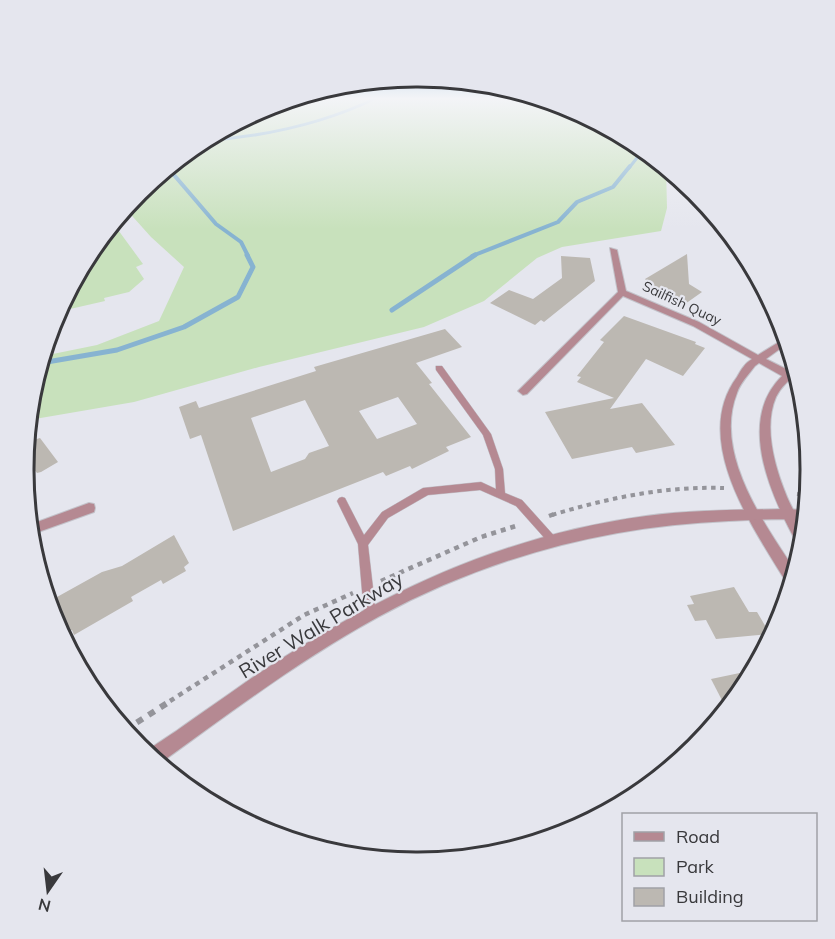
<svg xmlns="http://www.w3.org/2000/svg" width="835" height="939" font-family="Mulish,sans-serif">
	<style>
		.green { fill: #c8e1bc }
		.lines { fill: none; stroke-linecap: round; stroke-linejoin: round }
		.stream-far2 { stroke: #87b3d1; stroke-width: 3 }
		.stream-far1 { stroke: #87b3d1; stroke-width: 4 }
		.stream { stroke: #87b3d1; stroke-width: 5 }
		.building { fill: #bcb8b2; fill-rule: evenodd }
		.service-casing { stroke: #c3c3ca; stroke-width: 1 }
		.minor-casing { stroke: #c3c3ca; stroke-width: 2 }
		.tertiary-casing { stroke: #c3c3ca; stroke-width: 2 }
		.path-far2 { stroke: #94949a; stroke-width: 4; stroke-dasharray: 4.5 4.5; stroke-linecap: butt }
		.path-far1 { stroke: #94949a; stroke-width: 4.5; stroke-dasharray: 5 5; stroke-linecap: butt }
		.path { stroke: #94949a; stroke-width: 6; stroke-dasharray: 7 7; stroke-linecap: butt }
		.service { fill: #b58992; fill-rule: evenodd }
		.minor { fill: #b58992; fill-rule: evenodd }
		.tertiary { fill: #b58992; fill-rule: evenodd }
		.labels { text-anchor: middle; stroke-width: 4.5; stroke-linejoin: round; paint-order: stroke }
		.far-street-label { font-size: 14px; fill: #39393c; stroke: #e5e6ee }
		.near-street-label { font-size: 20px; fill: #39393c; stroke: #e5e6ee }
		.rim { fill: none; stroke: #39393c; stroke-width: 3 }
	</style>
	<rect width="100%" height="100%" fill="#e5e6ee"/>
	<!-- green -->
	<g class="green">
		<path d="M294,98H541C587,112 629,136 666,167L667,208L661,231L562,247L537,258L484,301L424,327L259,367L134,402L29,420L32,392L43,356L97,345L159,321L184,267L151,237L125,208C167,157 231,117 294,98Z"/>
		<path d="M113,223L143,264L136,267L144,279L129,292L104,298L105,301L57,312L91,251Z"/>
	</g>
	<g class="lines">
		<!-- stream-far2 -->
		<g class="stream-far2">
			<path d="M201,141C260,137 323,124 376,98"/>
			<path d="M629,168L644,149"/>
		</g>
		<!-- stream-far1 -->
		<g class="stream-far1">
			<path d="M168,168L216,224L241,242L248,256"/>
			<path d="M472,256L558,222L577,202L613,187L630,166"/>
		</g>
		<!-- stream -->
		<g class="stream">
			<path d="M392,310L475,255"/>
			<path d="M41,363L117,350L184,327L238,297L253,267L247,255"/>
		</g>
	</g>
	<!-- building -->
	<g class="building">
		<path d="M687,254L689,284L702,292L685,304L654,289L645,279Z"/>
		<path d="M561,256L590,258L595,281L544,322L541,320L535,325L490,303L509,290L533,299L562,278Z"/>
		<path d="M624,316L696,342L695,344L705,348L683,376L646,359L610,409L642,403L675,445L636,453L632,447L572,459L545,412L614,398L577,382L581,377L577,376L604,342L600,340Z"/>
		<path d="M445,329L462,347L416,363L432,383L429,384L471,437L446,447L449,451L412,469L410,466L386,476L383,472L233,531L201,435L190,439L179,407L196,401L199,408L316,371L314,367ZM398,397L417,424L377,439L359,411ZM305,400L329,446L309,453L305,459L271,472L251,418Z"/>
		<path d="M40,438L58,462L41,472L37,473L33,468L24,473L27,442Z"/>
		<path d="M174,535L189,563L184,567L186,571L163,584L161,580L131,597L133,601L74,635L72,630L62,635L48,602L102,572L122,566Z"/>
		<path d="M734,587L749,612H757L770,634L716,639L706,620L695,621L687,605L694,604L690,596Z"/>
		<path d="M754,670L744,688L727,710L711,679Z"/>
	</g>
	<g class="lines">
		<!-- service casing -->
		<g class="service-casing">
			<path id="service" d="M436,366H442L491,434L503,469L505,493L522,500L557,539L556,542L552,543L548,542L516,506L480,490L428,495L388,518L368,545L376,614L374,618L370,619L366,618L364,614L358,544L337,501L339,498L342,497L345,498L364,535L382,512L423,488L481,482L496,489L495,469L483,435L436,370Z"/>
		</g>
		<!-- minor casing -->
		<g class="minor-casing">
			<g id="minor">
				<path d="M610,248L617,250L626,291L699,322L758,355L787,337L788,343L766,359L788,370L795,366L797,373C789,380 781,387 776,397C763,427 775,468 787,497C795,516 807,528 803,548L799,547C773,500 735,422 782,376L759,363L755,366C749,374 740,383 737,393C713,453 764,523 796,572L791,586L788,585C754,529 690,440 737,377C741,370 745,363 752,359L693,326L623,296L527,394L523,395L518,391L618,292Z"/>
				<path d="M89,503L94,504L95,508L94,512L30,535L29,525Z"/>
			</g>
		</g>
		<!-- tertiary casing -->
		<g class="tertiary-casing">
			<path id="tertiary" d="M783,509L807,510L806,520C780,518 754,520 729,521C605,526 487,558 378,617C301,659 230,713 159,764L145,753C155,744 168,737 179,729C201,713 224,698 246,682C369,599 497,536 646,516C691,510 737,510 783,509Z"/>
		</g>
		<!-- path-far2 -->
		<g class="path-far2">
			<path d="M797,494L808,495"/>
			<path d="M552,515C608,498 665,486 724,488"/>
		</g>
		<!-- path-far1 -->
		<g class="path-far1">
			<path d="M549,516L557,513"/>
			<path d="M381,581L481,537L519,525"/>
			<path d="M170,701L304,615L353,593"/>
		</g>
		<!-- path -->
		<path class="path" d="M125,730L172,700"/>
		<!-- service -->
		<use href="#service" class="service"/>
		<!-- minor -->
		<use href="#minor" class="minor"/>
		<!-- tertiary -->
		<use href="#tertiary" class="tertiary"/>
	</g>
	<!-- sky -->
	<linearGradient id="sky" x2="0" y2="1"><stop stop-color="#81b4df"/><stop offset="0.43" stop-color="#f3f4f7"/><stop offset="1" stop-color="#f3f4f7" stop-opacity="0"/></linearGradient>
	<rect width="835" height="229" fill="url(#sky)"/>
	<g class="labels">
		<!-- far-street labels -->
		<g class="far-street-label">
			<text transform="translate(682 303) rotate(25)" y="5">Sailfish Quay</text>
		</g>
		<!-- near-street labels -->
		<g class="near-street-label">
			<text transform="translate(321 625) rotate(-31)" y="7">River Walk Parkway</text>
		</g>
	</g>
	<!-- crop -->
	<path d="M0 0H835V939H0ZM416 87H418A382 382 0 0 1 800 469V470A382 382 0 0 1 418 852H416A382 382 0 0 1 34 470V469A382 382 0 0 1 416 87Z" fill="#e5e6ee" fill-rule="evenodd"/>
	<path class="rim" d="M416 87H418A382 382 0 0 1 800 469V470A382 382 0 0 1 418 852H416A382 382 0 0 1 34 470V469A382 382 0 0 1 416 87Z"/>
	<!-- legend -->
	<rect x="622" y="813" width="195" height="108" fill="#e5e6ee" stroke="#a0a1a7" stroke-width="1.5"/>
	<rect x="634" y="832" width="30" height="9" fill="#b58992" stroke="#a0a1a7" stroke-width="1.5"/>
	<text x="676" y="843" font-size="18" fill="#39393c">Road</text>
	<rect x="634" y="858" width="30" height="18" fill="#c8e1bc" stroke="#a0a1a7" stroke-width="1.5"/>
	<text x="676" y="873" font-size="18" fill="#39393c">Park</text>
	<rect x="634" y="888" width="30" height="18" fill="#bcb8b2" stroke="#a0a1a7" stroke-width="1.5"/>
	<text x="676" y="903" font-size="18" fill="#39393c">Building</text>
	<!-- north arrow -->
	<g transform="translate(48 891) rotate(194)" stroke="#e5e6ee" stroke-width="4.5" paint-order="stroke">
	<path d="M0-4.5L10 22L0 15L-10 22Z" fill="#39393c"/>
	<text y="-9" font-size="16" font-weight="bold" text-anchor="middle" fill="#39393c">N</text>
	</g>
</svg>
